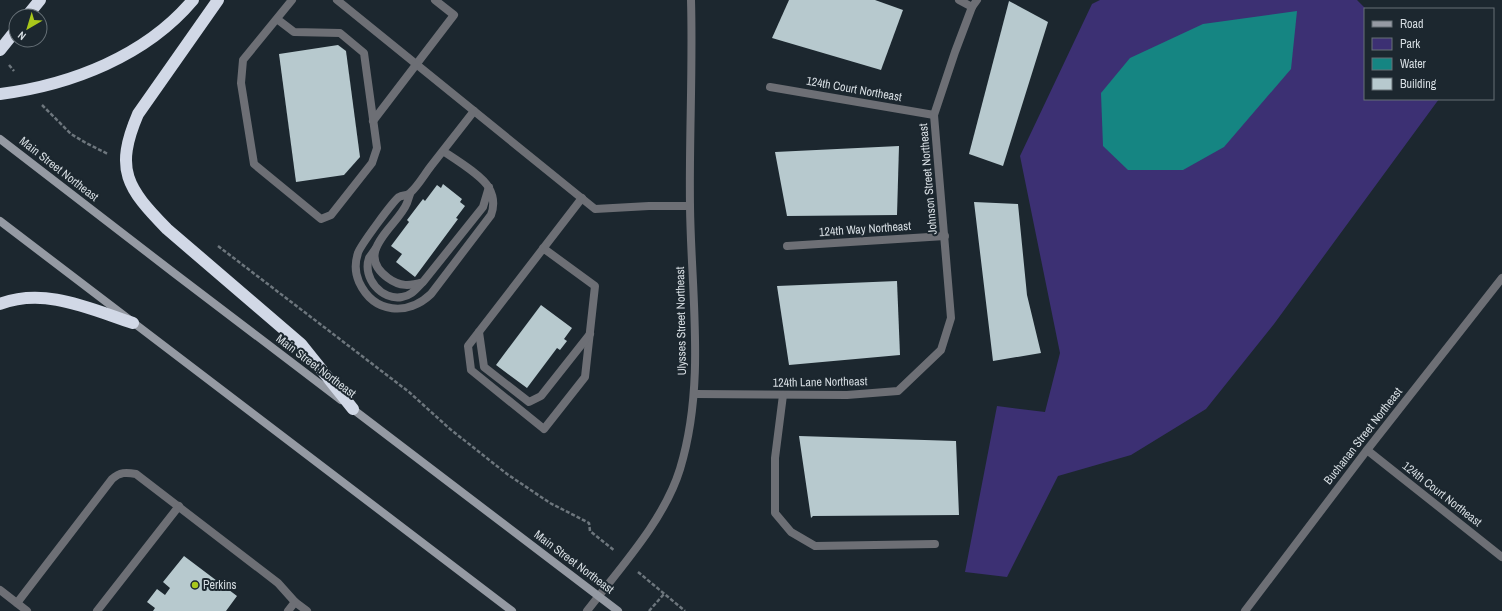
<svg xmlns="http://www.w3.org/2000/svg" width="1502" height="611" font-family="'Archivo Narrow',sans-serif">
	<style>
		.green { fill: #3c3073 }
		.water { fill: #158582 }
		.building { fill: #b7c9ce }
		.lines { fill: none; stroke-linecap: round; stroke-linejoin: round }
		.path { stroke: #6d767d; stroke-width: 2.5; stroke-dasharray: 4 2; stroke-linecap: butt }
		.service { stroke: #6d6f75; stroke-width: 8 }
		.minor { stroke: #6d6f75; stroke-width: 8 }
		.tertiary { stroke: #6d6f75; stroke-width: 8 }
		.secondary { stroke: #959aa3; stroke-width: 8 }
		.motorway { stroke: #d1d8e6; stroke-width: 12 }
		.poi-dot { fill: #a9c71b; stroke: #1c272f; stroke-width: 1.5 }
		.labels { text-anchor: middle; stroke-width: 4; stroke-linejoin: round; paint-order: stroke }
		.street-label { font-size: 12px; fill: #d6dde2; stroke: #1c272f }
		.poi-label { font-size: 12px; fill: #d6dde2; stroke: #1c272f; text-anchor: start }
	</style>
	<rect width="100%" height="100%" fill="#1c272f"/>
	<!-- green -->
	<path class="green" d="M1100,0H1357L1366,9L1365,99H1439L1274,324L1206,409L1131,455L1058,476L1007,577L965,572L997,406L1045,412L1060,353L1020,156L1092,4Z"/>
	<!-- water -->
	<path class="water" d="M1297,11L1291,69L1224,147L1183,170H1128L1103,146L1101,93L1130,58L1203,24Z"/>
	<!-- building -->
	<g class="building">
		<path d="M789,0H875L903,10L881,70L772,38Z"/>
		<path d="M1009,1L1048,22L1003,166L969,154Z"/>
		<path d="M338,45L346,51L360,157L344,175L296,182L279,54Z"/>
		<path d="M899,146L897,215L787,216L775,152Z"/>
		<path d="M443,184L462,199L460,202L465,206L456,218L458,219L415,277L396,262L402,254L391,246L409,222L407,220L423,199L425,201L437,185L441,188Z"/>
		<path d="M974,202L1018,204L1027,295L1041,353L993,361Z"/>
		<path d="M897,281L900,355L789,365L777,286Z"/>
		<path d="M541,305L572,328L564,339L567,341L560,350L557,348L527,388L496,365Z"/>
		<path d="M799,436L956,441L959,515L813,516L811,518Z"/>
		<path d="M184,556L237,596L226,611H153L155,608L147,602L157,589L165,595L170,588L163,582Z"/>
	</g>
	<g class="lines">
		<!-- path -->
		<g class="path">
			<path d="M9,65L14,71"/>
			<path d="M42,105L71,134L86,143L108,154"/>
			<path d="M218,246L409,392L450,429L507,474L550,503L589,523L590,531L615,551"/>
			<path d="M638,572L685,611"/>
			<path d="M649,611L664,594"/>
		</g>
		<!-- service -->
		<g class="service">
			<path d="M337,0L595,209L649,206H690"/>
			<path d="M277,19L294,32L340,33L364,53L377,148L372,163L331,215L321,219L254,164L241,83L243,60L292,0"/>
			<path d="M373,121L454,15L435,0"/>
			<path d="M443,151C455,159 483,176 489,188C494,197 494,207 491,215L431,294C408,316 374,314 359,282C355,273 355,262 358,253C360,246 394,200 399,197C403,195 407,196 410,193C418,186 424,175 431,166C445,148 459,130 474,111"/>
			<path d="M410,194C409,197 408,200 407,203C398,226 352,252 388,278C400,287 410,286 423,282L483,207L489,187"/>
			<path d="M376,248C374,251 371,255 369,258C362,278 382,301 402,297C411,296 416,289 422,283"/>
			<path d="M543,248L595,286L585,377L544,429L471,370L468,346L582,198"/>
			<path d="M479,332L484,367L529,402L541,396L590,334"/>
			<path d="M0,590L27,611"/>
			<path d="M295,602L307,611"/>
			<path d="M17,603L112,479C120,472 126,472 136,474L278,583L295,602L288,611"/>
			<path d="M97,611L179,506"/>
		</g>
		<!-- minor -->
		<g class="minor">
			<path d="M959,0L972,7"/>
			<path d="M770,87L934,115"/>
			<path d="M787,246L945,236"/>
			<path d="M695,394L847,395L898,391L941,350L951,318L934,115L955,52L972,7L977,0"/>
			<path d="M783,395L775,458V513L791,532L815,546L935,544"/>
			<path d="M1367,450L1502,557"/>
			<path d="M1245,611L1367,450L1502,278"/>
		</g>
		<!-- tertiary -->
		<path class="tertiary" d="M587,611C619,569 664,521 680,469C706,384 691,294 690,206C689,138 693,69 691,0"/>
		<!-- secondary -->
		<g class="secondary">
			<path d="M0,139L174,273L341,400"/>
			<path d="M0,221L512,611"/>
			<path d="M350,407L618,611"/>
		</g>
		<!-- motorway -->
		<g class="motorway">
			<path d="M218,0L138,114C114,170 127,188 167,229L301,344L353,409"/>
			<path d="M27,16L40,0"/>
			<path d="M0,50L16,30"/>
			<path d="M0,94C71,85 146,56 193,0"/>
			<path d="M0,304C45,287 90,309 133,323"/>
		</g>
	</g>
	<!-- markers -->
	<circle class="poi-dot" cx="195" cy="585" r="4"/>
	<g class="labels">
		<!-- street labels -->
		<g class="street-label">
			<text transform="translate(854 89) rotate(10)" y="4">124th Court Northeast</text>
			<text transform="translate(59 169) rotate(38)" y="4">Main Street Northeast</text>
			<text transform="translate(928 179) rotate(-95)" y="4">Johnson Street Northeast</text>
			<text transform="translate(865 229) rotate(-4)" y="4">124th Way Northeast</text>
			<text transform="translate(681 321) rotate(-91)" y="4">Ulysses Street Northeast</text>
			<text transform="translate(316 366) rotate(37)" y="4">Main Street Northeast</text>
			<text transform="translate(820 382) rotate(-1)" y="4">124th Lane Northeast</text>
			<text transform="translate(1363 436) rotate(-52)" y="4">Buchanan Street Northeast</text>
			<text transform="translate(1442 494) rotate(38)" y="4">124th Court Northeast</text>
			<text transform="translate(574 562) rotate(37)" y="4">Main Street Northeast</text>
		</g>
		<!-- poi labels -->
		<g class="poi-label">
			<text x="203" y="589">Perkins</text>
		</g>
	</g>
	<!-- legend -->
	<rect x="1364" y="8" width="130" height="92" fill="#1c272f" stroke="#667077"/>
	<rect x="1372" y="21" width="20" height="6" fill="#959aa3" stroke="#667077"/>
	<text x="1400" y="28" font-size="12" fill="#d6dde2">Road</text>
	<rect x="1372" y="38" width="20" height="12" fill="#3c3073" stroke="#667077"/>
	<text x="1400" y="48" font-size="12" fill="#d6dde2">Park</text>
	<rect x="1372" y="58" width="20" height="12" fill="#158582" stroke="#667077"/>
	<text x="1400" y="68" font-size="12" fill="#d6dde2">Water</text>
	<rect x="1372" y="78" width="20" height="12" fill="#b7c9ce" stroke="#667077"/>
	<text x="1400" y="88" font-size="12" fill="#d6dde2">Building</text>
	<!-- north arrow -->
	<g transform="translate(28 28) rotate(218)"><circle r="19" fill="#1c272f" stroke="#667077"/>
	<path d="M0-3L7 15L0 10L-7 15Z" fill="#a9c71b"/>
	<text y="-6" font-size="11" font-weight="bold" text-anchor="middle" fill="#d6dde2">N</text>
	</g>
</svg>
